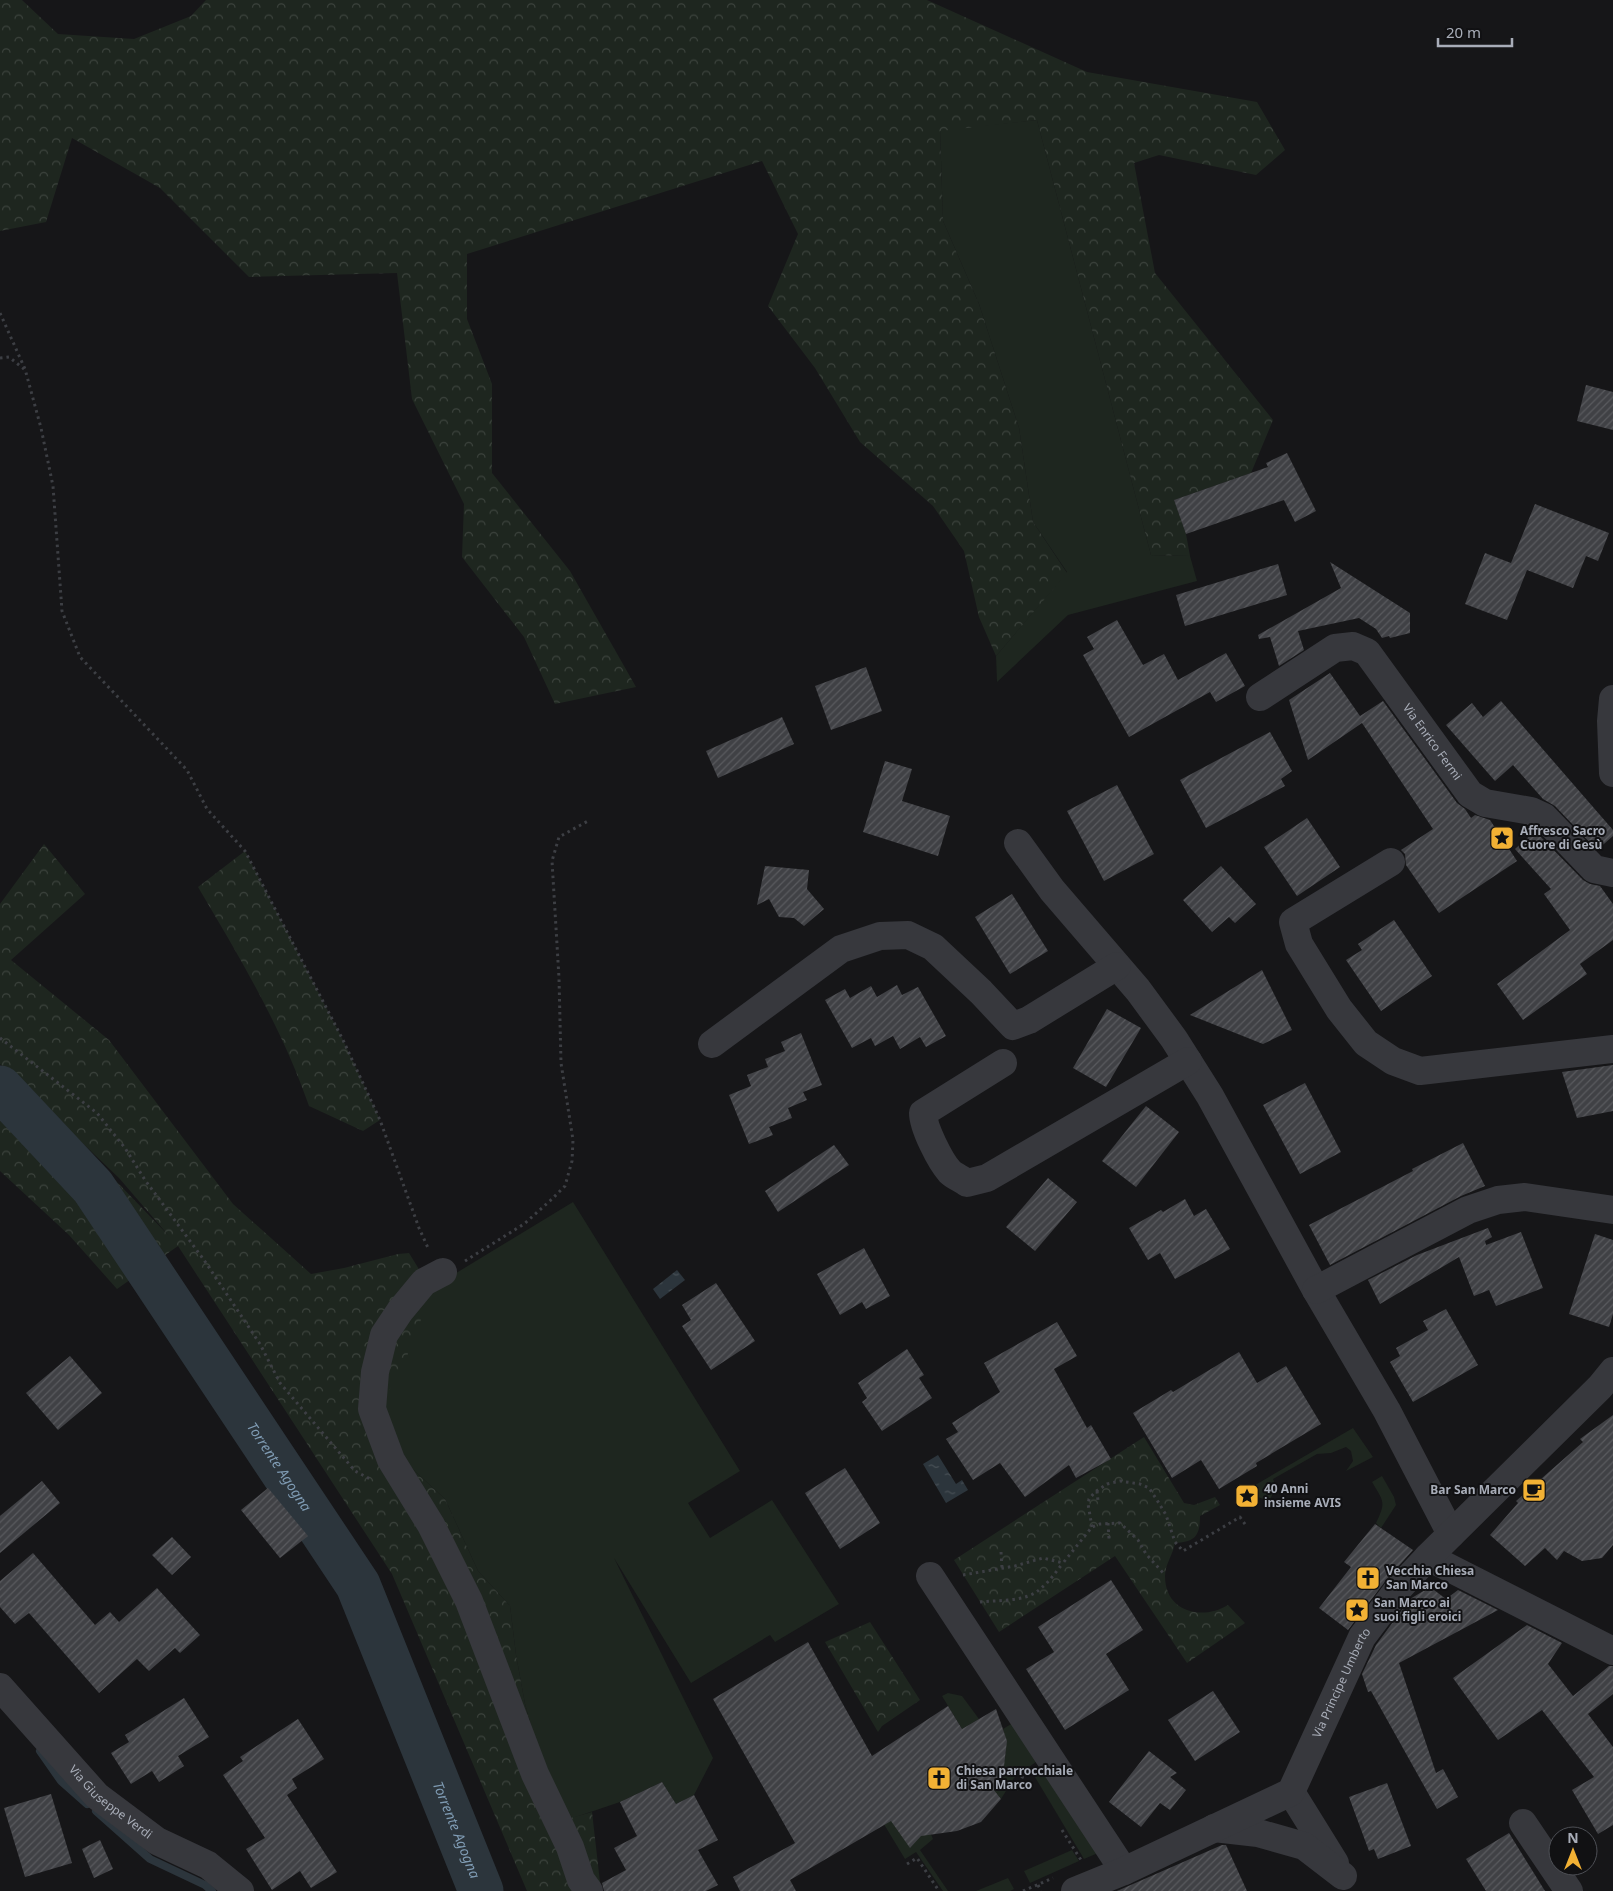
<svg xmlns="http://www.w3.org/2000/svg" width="1613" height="1891" font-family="'Noto Sans',sans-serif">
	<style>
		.green { fill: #1e261f }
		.forest { fill: url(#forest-crowns) }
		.water { fill: url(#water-ripples) }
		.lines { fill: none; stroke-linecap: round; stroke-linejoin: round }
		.stream { stroke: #2c353c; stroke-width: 8 }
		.river { stroke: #2c353c; stroke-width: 45 }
		.building { fill: url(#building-hatch) }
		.path { stroke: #3d3f44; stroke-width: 3; stroke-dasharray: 2.5 4; stroke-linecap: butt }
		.minor { stroke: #37383d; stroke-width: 28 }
		.labels { text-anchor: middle; stroke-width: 4; stroke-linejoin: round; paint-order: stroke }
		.street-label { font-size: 12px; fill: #a8adb8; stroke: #111113 }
		.poi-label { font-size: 12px; font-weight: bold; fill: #a8adb8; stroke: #111113; text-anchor: start }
		.water-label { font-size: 14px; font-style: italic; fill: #7f9bb3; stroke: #111113 }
	</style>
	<defs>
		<pattern id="forest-crowns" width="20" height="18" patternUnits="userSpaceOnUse" patternTransform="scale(1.25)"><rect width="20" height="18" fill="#1e261f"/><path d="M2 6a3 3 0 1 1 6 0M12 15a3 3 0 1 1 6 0" fill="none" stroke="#3c433d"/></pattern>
		<pattern id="water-ripples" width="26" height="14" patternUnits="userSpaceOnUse" patternTransform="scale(1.25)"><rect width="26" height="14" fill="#2c353c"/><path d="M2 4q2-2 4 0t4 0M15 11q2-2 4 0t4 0" fill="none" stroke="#485056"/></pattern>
		<pattern id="building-hatch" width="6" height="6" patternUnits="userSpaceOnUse" patternTransform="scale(1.25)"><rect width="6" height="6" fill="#404145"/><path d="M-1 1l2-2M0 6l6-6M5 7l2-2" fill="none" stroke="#595a5e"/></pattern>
	</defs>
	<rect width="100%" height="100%" fill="#161618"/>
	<!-- green -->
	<g class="green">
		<path d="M1037,120L1151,555L1190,556L1197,581L1068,615L997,682L996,656L1067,572L1033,522L1019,428L979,304L943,221L940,130Z"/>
		<path d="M573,1202L740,1471L688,1503L710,1538L772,1500L839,1604L775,1642L770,1635L691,1683L614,1558L713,1758L694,1795L676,1804L662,1782L620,1802L564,1821L548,1787L525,1704L516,1655L510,1606L478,1571L445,1499L380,1439L384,1399L425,1279L443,1281Z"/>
		<path d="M1353,1428L1373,1457L1346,1471L1353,1461L1351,1451L1346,1447L1331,1453L1317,1454L1273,1479L1276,1488L1269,1501L1258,1497L1245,1505L1238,1495Z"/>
		<path d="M1382,1476L1394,1497L1396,1505L1381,1528L1376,1523C1386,1502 1384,1502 1372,1482Z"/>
		<path d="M948,1693L962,1696L979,1719L962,1729L942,1696Z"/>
		<path d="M1016,1721L1040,1759L1014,1778L1001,1799L994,1790C1002,1770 1011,1751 1003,1729Z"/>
		<path d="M1045,1766L1098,1853L1084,1859L1035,1777L1038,1771Z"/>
		<path d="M900,1811L930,1832L933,1839L920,1850L948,1891H943L916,1852L905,1859L882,1821Z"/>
		<path d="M1072,1850L1079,1861L1030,1883L1024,1871Z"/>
		<path d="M1008,1878L1014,1889L1010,1891H976Z"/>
	</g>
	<!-- forest -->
	<g class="forest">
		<path d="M0,0H22L58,34L134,39L191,16L206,0H927L1087,72L1257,102L1285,150L1256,175L1159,155L1134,163L1155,273L1273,420L1251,473L1174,500L1186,534L1190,556L1151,555L1037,120L940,131L943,221L979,304L1019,428L1033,522L1067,573L996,656L979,617L964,551L933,506L860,442L815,368L768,306L798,234L762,161L467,254V319L492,384V473L570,571L636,687L555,704L524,637L462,557L464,504L412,399L397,273L249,277L160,188L72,138L46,222L0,231Z"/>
		<path d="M44,844L85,894L11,960L109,1040L233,1204L311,1274L344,1268L398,1254L409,1253L425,1279L422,1317L404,1364L384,1399L380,1439L445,1499L478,1571L510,1606L516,1655L525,1704L548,1787L564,1820L592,1812L601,1891H527L392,1574L178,1246L117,1289L69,1235L0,1171V1070L116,1181L169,1236L119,1178L0,1064V904Z"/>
		<path d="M245,851L343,1040L380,1120L363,1131L309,1106C282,1028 240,958 198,887Z"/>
		<path d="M1144,1437L1184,1503L1194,1505L1215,1497L1220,1505L1200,1516C1200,1536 1195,1542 1175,1543C1173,1555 1165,1564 1165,1576C1165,1612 1202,1621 1228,1605L1245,1623L1187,1663L1115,1556L999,1632L954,1560Z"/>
		<path d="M870,1622L920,1700L882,1726L878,1732L825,1642Z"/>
	</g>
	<!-- water -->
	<g class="water">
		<path d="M677,1270L685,1280L660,1299L653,1289Z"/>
		<path d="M938,1455L956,1484L962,1480L968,1490L946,1503L923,1464Z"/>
	</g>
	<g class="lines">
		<!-- stream -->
		<g class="stream">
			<path d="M40,1751L61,1781L87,1804"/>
			<path d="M96,1811L150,1859L205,1885L212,1891"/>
		</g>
		<!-- river -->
		<path class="river" id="s1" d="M0,1088L93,1187L358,1585L481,1891"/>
	</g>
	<!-- building -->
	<g class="building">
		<path d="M1586,385L1613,392V430L1577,421Z"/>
		<path d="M1287,453L1316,511L1295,522L1284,500L1186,534L1174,500L1268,467L1266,463Z"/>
		<path d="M1535,504L1609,533L1598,561L1586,556L1573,588L1527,570L1507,620L1465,604L1485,553L1511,563Z"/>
		<path d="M1330,562L1410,613V633L1390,638L1389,636L1382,638L1376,629L1359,618L1298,631L1304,650L1279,666L1270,637L1259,639L1258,635L1341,588Z"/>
		<path d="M1278,564L1287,595L1185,626L1176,595Z"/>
		<path d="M1117,620L1143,665L1164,654L1178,680L1226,653L1245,686L1216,702L1210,692L1129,737L1083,655L1094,649L1087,637Z"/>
		<path d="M866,667L882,711L831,730L815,686Z"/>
		<path d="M1330,673L1360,716L1383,701L1457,803L1465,809L1471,818L1475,815L1490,820L1517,861L1439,913L1406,865L1405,854L1401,850L1433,829L1362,723L1308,760L1289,700Z"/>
		<path d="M1501,701L1613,830V836L1597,850L1555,806L1543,799L1513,765L1495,781L1446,725L1472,703L1483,717Z"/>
		<path d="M782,717L794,744L718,778L706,751Z"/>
		<path d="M1270,732L1292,771L1281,779L1285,786L1206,828L1180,780Z"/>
		<path d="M885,761L912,769L902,801L950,816L938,856L863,832Z"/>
		<path d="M1117,785L1154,854L1104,881L1067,811Z"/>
		<path d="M1307,818L1340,867L1297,896L1264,847Z"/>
		<path d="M1535,831L1583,880L1590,884L1600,886L1613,904V940L1580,964L1587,974L1523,1020L1497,984L1570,930L1544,894L1551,889L1515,849Z"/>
		<path d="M765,866L809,870L807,889L824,909L804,926L794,918L779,917L769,899L757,905Z"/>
		<path d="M1221,866L1256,904L1235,923L1229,917L1212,932L1183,900Z"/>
		<path d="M1012,894L1048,951L1010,974L975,917Z"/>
		<path d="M1394,920L1432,976L1381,1011L1346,960L1362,950L1358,944Z"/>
		<path d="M1262,970L1292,1030L1263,1044L1190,1015Z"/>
		<path d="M897,985L902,995L918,987L946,1036L926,1047L920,1037L900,1049L893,1036L875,1046L871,1038L852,1048L825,1000L845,989L850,998L871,986L877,997Z"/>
		<path d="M1107,1009L1141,1028L1106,1087L1073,1068Z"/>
		<path d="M801,1033L822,1085L803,1092L807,1100L788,1108L792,1118L769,1127L773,1135L749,1144L729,1095L751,1086L747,1075L768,1067L765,1059L785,1051L781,1042Z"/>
		<path d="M1613,1065V1111L1577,1118L1562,1072Z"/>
		<path d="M1305,1083L1341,1152L1300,1174L1263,1105Z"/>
		<path d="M1146,1106L1179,1132L1136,1187L1102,1161Z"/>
		<path d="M1463,1143L1485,1186L1461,1196L1330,1265L1309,1225L1413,1171L1412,1169Z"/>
		<path d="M834,1145L849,1165L778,1212L765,1191Z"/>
		<path d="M1048,1178L1077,1202L1035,1251L1006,1227Z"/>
		<path d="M1185,1199L1194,1216L1206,1209L1230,1249L1175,1279L1160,1253L1148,1260L1129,1228L1161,1210L1163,1212Z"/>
		<path d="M1488,1228L1492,1237L1485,1241L1486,1245L1521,1232L1543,1288L1496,1306L1489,1290L1474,1296L1459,1257L1380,1304L1368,1280L1417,1255Z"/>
		<path d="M1595,1234L1613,1240V1314L1609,1327L1569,1314Z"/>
		<path d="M864,1248L890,1296L866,1309L862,1302L840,1315L817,1274Z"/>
		<path d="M716,1283L755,1341L711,1370L682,1326L691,1320L682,1305Z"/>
		<path d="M1446,1309L1478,1365L1413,1402L1390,1362L1400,1356L1396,1348L1428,1330L1423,1321Z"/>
		<path d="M1057,1322L1077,1356L1054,1369L1087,1428L1091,1425L1111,1459L1076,1478L1069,1465L1025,1497L1000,1463L973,1480L946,1439L958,1432L952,1423L1000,1392L984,1363Z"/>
		<path d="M907,1349L924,1375L919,1378L932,1398L882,1431L862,1402L867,1398L858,1383Z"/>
		<path d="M1239,1352L1257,1383L1286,1366L1321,1424L1256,1463L1257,1466L1219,1489L1201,1460L1172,1478L1133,1413L1171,1390L1173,1392Z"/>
		<path d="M70,1356L102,1393L58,1430L26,1393Z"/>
		<path d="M1613,1415V1545L1602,1558L1582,1561L1564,1551L1557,1560L1545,1548L1525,1566L1490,1535L1518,1503L1516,1501L1583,1442L1580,1439Z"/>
		<path d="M845,1468L880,1523L840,1549L805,1493Z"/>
		<path d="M42,1481L60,1503L0,1553V1516Z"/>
		<path d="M268,1488L308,1536L280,1558L241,1510Z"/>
		<path d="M1375,1524L1413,1550L1387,1579L1348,1630L1319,1608L1351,1567L1344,1562Z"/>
		<path d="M172,1537L191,1557L172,1575L152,1555Z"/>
		<path d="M33,1553L95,1625L110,1612L119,1622L157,1588L200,1635L180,1653L175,1648L149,1671L137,1659L99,1693L29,1613L15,1624L0,1607V1581Z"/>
		<path d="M1111,1580L1143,1630L1106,1654L1129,1690L1065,1730L1026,1669L1054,1652L1038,1627Z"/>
		<path d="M1430,1587L1446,1599L1458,1590L1498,1610L1399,1663L1436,1773L1443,1769L1458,1797L1437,1809L1371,1691L1368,1692L1362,1674L1376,1645L1410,1599Z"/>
		<path d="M1527,1625L1562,1643L1548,1664L1573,1696L1609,1666H1613V1694L1588,1714L1613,1747V1825L1598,1834L1572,1790L1594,1777L1542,1710L1498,1740L1453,1678Z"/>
		<path d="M808,1642L872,1756L948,1706L962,1729L996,1709L1007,1741L1004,1766L994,1790L1001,1799L981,1822L957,1831L921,1836L910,1848L891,1821L790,1880L796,1891H740L733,1877L795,1843L713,1699Z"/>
		<path d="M1213,1691L1240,1732L1195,1761L1168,1720Z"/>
		<path d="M184,1698L209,1737L178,1756L184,1766L159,1782L152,1771L131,1784L111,1753L129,1742L125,1735Z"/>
		<path d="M298,1719L324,1759L292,1779L297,1788L287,1795L337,1872L311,1888L300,1871L272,1890L246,1849L265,1838L223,1775L243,1761L240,1757Z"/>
		<path d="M1149,1751L1177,1773L1170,1777L1186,1790L1170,1810L1160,1803L1141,1827L1109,1802Z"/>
		<path d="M662,1782L676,1804L694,1795L718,1840L698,1850L718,1885L706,1891H604L602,1883L626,1870L614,1848L637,1836L620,1802Z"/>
		<path d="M1387,1783L1411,1846L1378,1859L1374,1849L1369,1851L1349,1797Z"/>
		<path d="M51,1794L72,1863L25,1877L4,1808Z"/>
		<path d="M1509,1833L1545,1891H1486L1466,1859Z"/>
		<path d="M100,1840L113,1869L94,1878L82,1849Z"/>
		<path d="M1222,1845H1226L1247,1891H1117Z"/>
	</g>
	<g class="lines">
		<!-- path -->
		<g class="path">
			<path d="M0,313L25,369L41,428L53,486L62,611L80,657L187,770L207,809L245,851L343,1040L380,1120L419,1228L429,1250"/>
			<path d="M0,358L9,357L24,369"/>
			<path d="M0,1038L97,1113L125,1148L145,1180L204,1260L260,1344L280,1383L355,1471L372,1480"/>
			<path d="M465,1261L524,1224L552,1199L565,1186L572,1161L573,1140L561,1063L559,978L552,861L559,837L588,821"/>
			<path d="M1097,1491L1098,1501"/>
			<path d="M1108,1523L1109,1539"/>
			<path d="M1092,1527L1088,1504L1089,1499L1095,1492L1107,1484L1120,1481L1140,1484L1149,1488L1157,1500L1166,1515L1175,1542L1183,1551L1240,1517L1247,1527"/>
			<path d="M1001,1552L1002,1568"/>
			<path d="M963,1575L1015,1566L1043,1558L1063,1563L1092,1527L1100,1524L1120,1523L1138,1540L1146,1554L1165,1575"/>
			<path d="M980,1602C997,1600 1027,1602 1040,1589C1049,1582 1056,1572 1063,1563"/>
			<path d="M1016,1790L1023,1776L1028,1772"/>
			<path d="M1062,1830L1081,1860"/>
			<path d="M907,1864L917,1858L939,1891"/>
			<path d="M1038,1885L1041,1891"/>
			<path d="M1023,1891L1053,1878"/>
		</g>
		<!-- minor -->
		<g class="minor">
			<path id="s2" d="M1260,697L1335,648L1353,646L1367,652L1470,794L1485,803L1531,811L1544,817L1594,869L1613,873"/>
			<path d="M1613,699L1611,721L1613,773"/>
			<path d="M1018,843L1052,890L1138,990L1174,1039L1210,1096L1316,1290L1387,1411L1451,1534"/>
			<path d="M1391,862L1293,922L1299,944L1339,1009L1366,1043L1393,1061L1420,1071L1613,1049"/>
			<path d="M712,1044L841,949L880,936L908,935L933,947L981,992L1013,1026L1029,1020L1117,966"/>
			<path d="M1003,1063L923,1113C923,1127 940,1161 950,1172C954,1176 962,1179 967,1183L987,1178L1188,1061"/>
			<path d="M443,1272L424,1282L400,1311L384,1335L375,1372L372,1409L391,1460L431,1525L469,1601L535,1774L570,1847L581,1880L589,1891"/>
			<path d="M1316,1290L1468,1210L1498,1200L1525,1197L1613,1210"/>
			<path d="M1428,1557L1613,1651"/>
			<path d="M930,1576L1124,1871"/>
			<path id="s3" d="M0,1687L97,1796L157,1841L208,1865L240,1891"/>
			<path d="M1291,1792L1335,1863"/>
			<path d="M1523,1823L1569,1891"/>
			<path d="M1214,1828L1258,1833L1304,1846L1343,1876"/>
			<path id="s4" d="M1075,1891L1124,1871L1291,1792L1362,1637L1399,1588L1428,1557L1600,1387L1613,1371"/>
		</g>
	</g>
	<!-- icons -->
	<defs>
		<g id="sight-square" transform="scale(1.25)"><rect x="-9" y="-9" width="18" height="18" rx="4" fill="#f2b134" stroke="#111113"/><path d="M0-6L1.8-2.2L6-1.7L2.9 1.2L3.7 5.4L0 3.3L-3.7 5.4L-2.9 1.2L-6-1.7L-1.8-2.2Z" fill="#111"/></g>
		<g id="cafe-square" transform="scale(1.25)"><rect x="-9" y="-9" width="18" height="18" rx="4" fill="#f2b134" stroke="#111113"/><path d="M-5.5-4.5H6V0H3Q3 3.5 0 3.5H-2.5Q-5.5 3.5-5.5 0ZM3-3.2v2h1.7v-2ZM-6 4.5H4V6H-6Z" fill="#111"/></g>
		<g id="church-square" transform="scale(1.25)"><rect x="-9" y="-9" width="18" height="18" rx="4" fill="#f2b134" stroke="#111113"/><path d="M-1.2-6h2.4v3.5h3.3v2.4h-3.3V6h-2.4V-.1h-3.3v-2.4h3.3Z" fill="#111"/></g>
	</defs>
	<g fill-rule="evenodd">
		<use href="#sight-square" x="1502" y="838"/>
		<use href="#cafe-square" x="1534" y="1490"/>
		<use href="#sight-square" x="1247" y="1496"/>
		<use href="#church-square" x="1368" y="1578"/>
		<use href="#sight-square" x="1357" y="1610"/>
		<use href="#church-square" x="939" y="1778"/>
	</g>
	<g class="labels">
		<!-- street labels -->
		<g class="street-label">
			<text dy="4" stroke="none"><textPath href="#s2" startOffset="234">Via Enrico Fermi</textPath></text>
			<text dy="4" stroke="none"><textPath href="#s4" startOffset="358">Via Principe Umberto</textPath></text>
			<text dy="4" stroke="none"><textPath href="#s3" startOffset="160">Via Giuseppe Verdi</textPath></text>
		</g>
		<!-- poi labels -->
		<g class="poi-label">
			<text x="1520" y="835">Affresco Sacro<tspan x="1520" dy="14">Cuore di Gesù</tspan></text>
			<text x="1264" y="1493">40 Anni<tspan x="1264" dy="14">insieme AVIS</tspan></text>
			<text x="1516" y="1494" text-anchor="end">Bar San Marco</text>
			<text x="1386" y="1575">Vecchia Chiesa<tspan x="1386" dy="14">San Marco</tspan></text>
			<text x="1374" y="1607">San Marco ai<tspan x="1374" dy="14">suoi figli eroici</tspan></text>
			<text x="956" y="1775">Chiesa parrocchiale<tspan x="956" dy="14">di San Marco</tspan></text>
		</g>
		<!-- water labels -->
		<g class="water-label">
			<text dy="5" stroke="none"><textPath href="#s1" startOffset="472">Torrente Agogna</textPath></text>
			<text dy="5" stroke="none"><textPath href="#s1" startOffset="878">Torrente Agogna</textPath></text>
		</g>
	</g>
	<!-- north arrow -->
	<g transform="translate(1573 1851)"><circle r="24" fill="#111113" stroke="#4d4f55"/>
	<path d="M0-4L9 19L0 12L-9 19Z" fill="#f2b134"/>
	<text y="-8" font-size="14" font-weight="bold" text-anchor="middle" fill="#a8adb8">N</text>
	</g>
	<!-- scale -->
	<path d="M1438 38v8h74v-8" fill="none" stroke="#a8adb8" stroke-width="2.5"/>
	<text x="1446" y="38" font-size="15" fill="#a8adb8" stroke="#111113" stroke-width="4" paint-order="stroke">20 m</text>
</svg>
